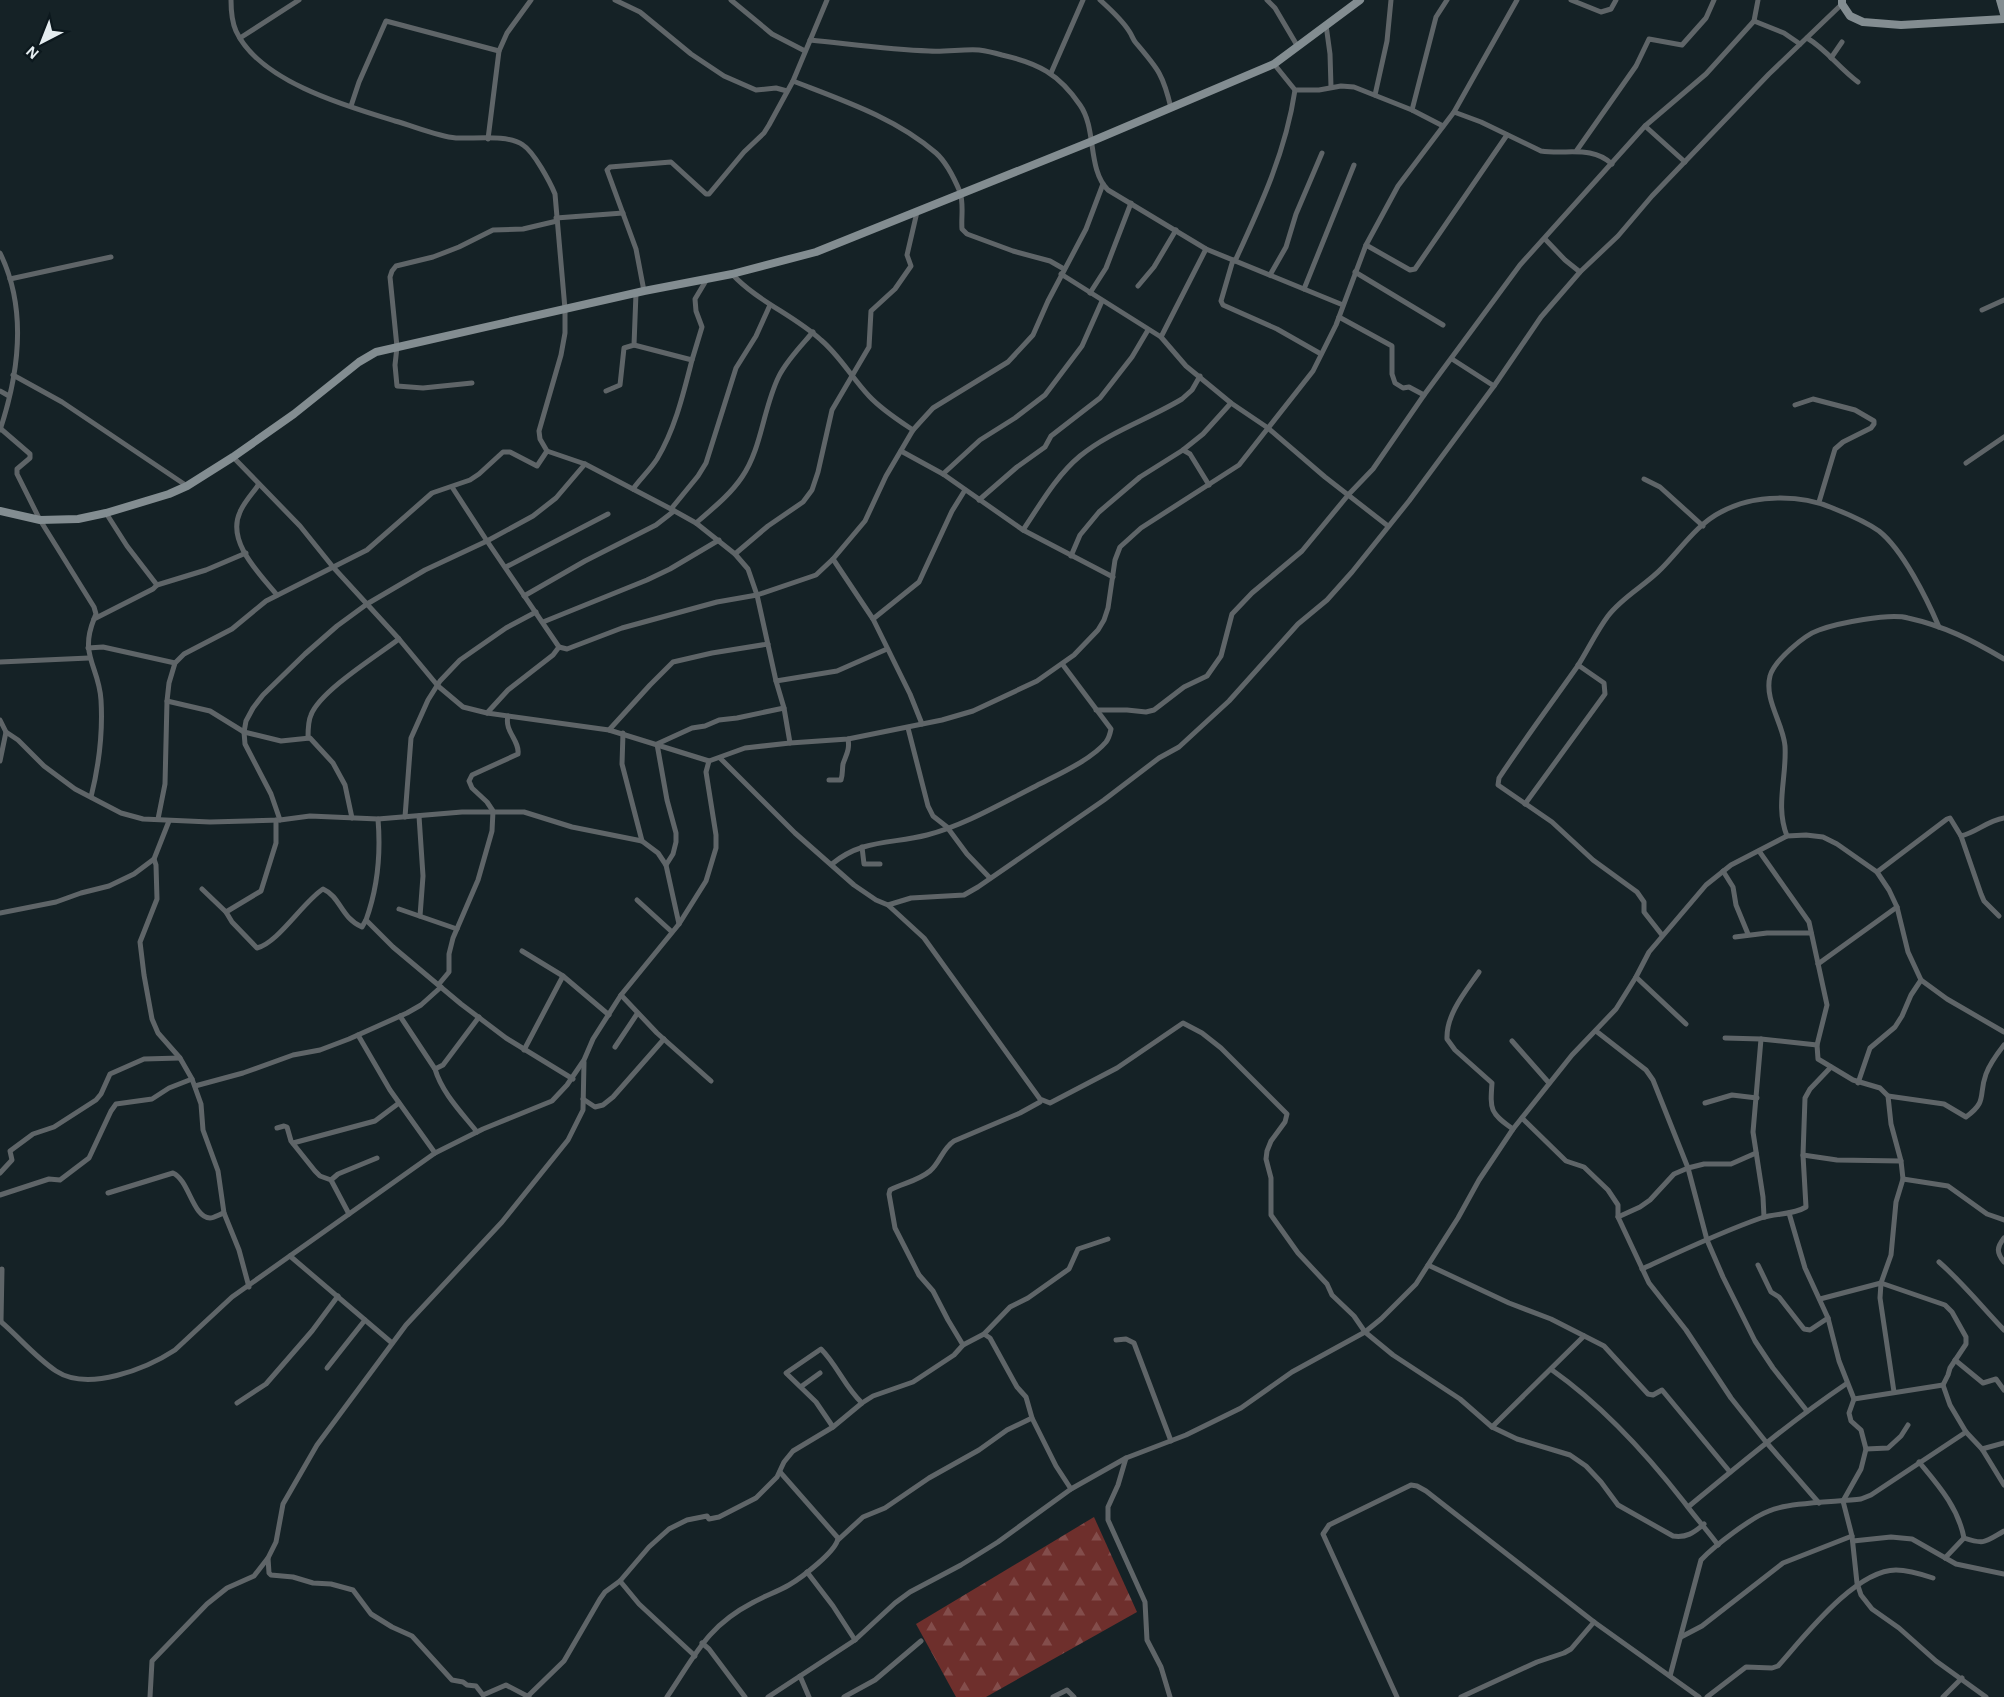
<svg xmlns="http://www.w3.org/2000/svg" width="2004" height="1697" font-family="'Alegreya Sans',sans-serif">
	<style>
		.forest { fill: url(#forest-firs) }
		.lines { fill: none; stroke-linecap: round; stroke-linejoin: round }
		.street { stroke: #5f6568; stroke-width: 5 }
		.secondary { stroke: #838d91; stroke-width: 8 }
	</style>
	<defs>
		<pattern id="forest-firs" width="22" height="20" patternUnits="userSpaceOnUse" patternTransform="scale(1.5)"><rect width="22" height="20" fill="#6e2f2c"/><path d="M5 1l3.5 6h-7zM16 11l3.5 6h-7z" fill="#834d4b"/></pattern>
	</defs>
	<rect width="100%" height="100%" fill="#152226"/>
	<!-- forest -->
	<path class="forest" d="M1094,1517L1137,1612L986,1697H956L916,1624Z"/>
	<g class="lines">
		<!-- street -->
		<g class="street">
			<path d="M231,0C231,10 232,22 236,31C259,81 345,106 395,121C414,126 436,136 456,138C474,139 508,134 523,145C534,152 550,182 555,194L565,309V333L561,355L539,431L540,439L547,451L585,464L671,509L696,523L735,554L748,569L757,595L776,681L784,708L790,743"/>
			<path d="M615,0L640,12L691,54L724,76L756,90L776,88L787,91"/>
			<path d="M731,0L772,34L805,51"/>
			<path d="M1100,0C1110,9 1122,20 1129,31C1132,35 1133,40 1136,43C1158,69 1163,74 1171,108"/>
			<path d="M1267,0L1275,8L1298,47"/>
			<path d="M1571,0L1601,12L1611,9L1616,0"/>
			<path d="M1754,21L1758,0"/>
			<path d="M1326,25L1330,54L1331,87"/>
			<path d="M240,38L299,0"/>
			<path d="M1807,38C1826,49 1839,68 1858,82"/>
			<path d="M810,40C850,44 889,50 929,51C946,52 963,49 979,50C987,51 995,53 1002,55C1038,63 1059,74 1080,105C1097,129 1087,169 1108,190L1206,249L1343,305"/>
			<path d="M1831,58L1842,42"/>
			<path d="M1274,64L1295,90H1319L1341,86L1354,87L1412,110L1443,126"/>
			<path d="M1051,73L1083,0"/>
			<path d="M793,81C842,100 896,118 936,153C946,162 955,180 960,192C964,204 961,217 962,229L967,234L1013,251L1050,261L1064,269"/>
			<path d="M1375,95L1387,41L1391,0"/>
			<path d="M351,106L359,82L386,21L499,51"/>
			<path d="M1412,110L1436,17L1447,0"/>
			<path d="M1454,112L1481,122L1541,151C1567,155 1591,145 1612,164"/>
			<path d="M1645,126L1685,162"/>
			<path d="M488,139L499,51L507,33L531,0"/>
			<path d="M1577,150L1636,66L1649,39L1682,45L1706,18L1714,0"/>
			<path d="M556,218L623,213"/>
			<path d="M1545,239L1565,260L1580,272"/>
			<path d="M1366,245L1410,270L1415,269L1507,135"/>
			<path d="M0,253C27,308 19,373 0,430"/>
			<path d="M1233,260L1221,301L1223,305L1277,329L1321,354"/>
			<path d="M1235,261C1261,205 1286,151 1295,90"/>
			<path d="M1355,272L1443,325"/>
			<path d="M732,274C758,302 794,315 821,340C840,356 852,378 869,396C882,410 898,420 913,430"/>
			<path d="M1061,274L1161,337L1186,366L1231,403L1268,428L1325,477L1388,526"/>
			<path d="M1270,275L1286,247L1296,214L1322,153"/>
			<path d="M10,279L111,257"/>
			<path d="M1138,286L1154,267L1176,230"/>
			<path d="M1304,289L1354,165"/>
			<path d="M644,291L636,249L607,170L610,167L671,162L706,194H709L744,152L764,133L769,125L793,81L827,0"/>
			<path d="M1090,293L1106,268L1131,203"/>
			<path d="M1982,310L2004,300"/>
			<path d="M1339,317L1392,346V374L1395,383L1403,388L1409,387L1424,395"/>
			<path d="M1161,337L1206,249"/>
			<path d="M634,345L692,360L702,327L696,311L695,299L707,279"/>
			<path d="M1452,359L1494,386"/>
			<path d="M13,375L62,402L187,486"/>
			<path d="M472,383L423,388L397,386L395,365L397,347L390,277L392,271L396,266L433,257L459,247L493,230L523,229L557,221"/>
			<path d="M0,391L9,396"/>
			<path d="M606,391L620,385L624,348L634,345L636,293"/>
			<path d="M1795,405L1813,399L1855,410L1874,421V424L1871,428L1843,442L1835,449L1819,502"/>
			<path d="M1,429L30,454V458L17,469V474L40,520L94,607L96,614L94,619"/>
			<path d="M1183,450L1190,454L1209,485"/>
			<path d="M901,451L943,474L1023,530L1113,577"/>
			<path d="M233,457L300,526L333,567L399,639L438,686L463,707L487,713L609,730L709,761"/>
			<path d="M1966,463L2004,437"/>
			<path d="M943,474L980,440L1015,418L1045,395L1082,346L1102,301"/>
			<path d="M1644,479L1660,487L1703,526"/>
			<path d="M259,484C253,493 244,502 240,512C226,542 260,574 277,595"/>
			<path d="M452,487L487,541L559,647"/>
			<path d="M633,489C640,479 650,470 657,459C675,429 683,395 692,360"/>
			<path d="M979,500L1017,467L1045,447L1051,436L1100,398L1132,357L1148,330"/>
			<path d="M671,509L698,476L706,463L736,368L756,336L770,305"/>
			<path d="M106,513L127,546L157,585"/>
			<path d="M696,523C712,509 730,495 742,477C762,448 763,408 779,376C787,360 801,346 813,332"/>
			<path d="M1023,530C1040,505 1056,476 1080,456C1109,432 1149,419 1182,399L1192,390L1200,376"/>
			<path d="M735,554L768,526L803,502L812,490L818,472L832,410L869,347L871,311L895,289L911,266L907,255L917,212"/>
			<path d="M1071,556L1080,535L1099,512L1140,477L1183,450L1203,434L1231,403"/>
			<path d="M833,559L873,619L910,694L922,724"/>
			<path d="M506,567L608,514"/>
			<path d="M524,596L585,561L656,525L674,511"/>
			<path d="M873,619L919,582L952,511L965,490"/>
			<path d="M543,622L647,580L670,569L719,540"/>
			<path d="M88,648L103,647L175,663"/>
			<path d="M0,662L89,658"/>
			<path d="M776,681L837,671L887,649"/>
			<path d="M167,701L210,711L244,732L281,741L310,738L333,763L345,785L352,818"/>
			<path d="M1096,710H1127L1146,712L1154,710L1184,687L1207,676L1221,656L1232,614L1252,593L1302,551L1349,494L1373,469L1424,395L1520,265L1645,126L1706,74L1754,21L1784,33L1800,44"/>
			<path d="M487,713L508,690L553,655L559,647L567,649L622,628L717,602L757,595L816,575L833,559L865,521L886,476L913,430L922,420L933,408L1008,362L1033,335L1048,301L1086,229L1103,184"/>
			<path d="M0,720L6,732L0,761"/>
			<path d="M908,728L928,806L933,816L947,827L967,854L990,878"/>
			<path d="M609,730L650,685L673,662L712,653L768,644"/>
			<path d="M6,732L18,740L44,766L75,789L121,813L143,819L210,822L280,820L310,816L378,819L462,812H524L572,827L642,841L658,853L666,865L679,924"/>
			<path d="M623,733L622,764L642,841"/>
			<path d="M308,738C308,730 308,721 311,715C320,691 378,655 399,639"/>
			<path d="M720,758L795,833L854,885L876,900L888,905L924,938L1040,1099L1050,1103L1117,1068L1183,1023L1202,1033L1221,1048L1287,1114L1285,1122L1271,1141L1267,1151L1266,1159L1271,1178V1215L1298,1253L1327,1284L1332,1295L1354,1316L1365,1332L1393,1355L1460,1399L1492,1427L1517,1439L1570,1455L1586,1466L1601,1482L1618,1505L1673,1536C1686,1538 1694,1533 1704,1524"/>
			<path d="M829,780H841C843,774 842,770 843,764C846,755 850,750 848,739"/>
			<path d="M91,797C99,765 103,733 101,700C99,666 79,656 94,619L153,589L157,585L206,570L246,553"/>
			<path d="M1525,804L1605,694L1604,683L1578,665"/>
			<path d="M419,816L423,876L420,916"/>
			<path d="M405,817L411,738L428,700L440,681L460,660L506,628L536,612"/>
			<path d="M158,819L165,784L167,701L169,683L175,663L184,654L232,629L266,601L367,550L432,493L470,480L479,474L503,452H510L537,466L547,451"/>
			<path d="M378,819C381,855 378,887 366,920L393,947L461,1004L506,1038L573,1079"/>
			<path d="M280,820L271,794L245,744L244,732L246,721L253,708L263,695L305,654L337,626L367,604L425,570L487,541L533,516L556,498L585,464"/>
			<path d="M1787,836C1775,806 1787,777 1785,746C1783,723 1764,700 1770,676C1774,661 1804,635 1819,630C1838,623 1889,613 1908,618C1944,626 1972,640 2004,659"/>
			<path d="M1961,836L1981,894L1984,901L1999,916"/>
			<path d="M862,847L864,864H880"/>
			<path d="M1759,851L1809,922L1827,1005L1817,1045L1818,1059L1853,1080L1880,1088L1888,1096L1891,1124L1901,1161L1903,1179L1896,1202L1891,1255L1881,1283L1880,1298L1894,1392"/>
			<path d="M154,859L156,865L157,899L140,942L144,975L152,1019L158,1033L180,1058L192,1079L201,1104L203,1130L218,1171L224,1213L239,1250L249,1287"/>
			<path d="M832,864C862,839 892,844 927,835C965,825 1002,803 1036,786C1057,775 1091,760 1106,742C1109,738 1110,734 1111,729L1063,665"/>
			<path d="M666,865L673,854L676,842V833L667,800L657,744L692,728L705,726L719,720L737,718L784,708"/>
			<path d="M1723,871L1733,887L1736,905L1748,934"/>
			<path d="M1877,872L1947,819L1950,818L1961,836C1977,832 1987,821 2004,818"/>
			<path d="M202,889L226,912L232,922L257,948C278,943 303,902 323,889C341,897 340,917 362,927L366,920"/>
			<path d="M637,900L672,932"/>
			<path d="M888,905L911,898L964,895L978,887L1104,800L1159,758L1179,747L1229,701L1298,624L1327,600L1352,572L1409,501L1494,386L1541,317L1580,272L1618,236L1652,196L1769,74L1842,4"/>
			<path d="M399,909L457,929"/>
			<path d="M226,912L261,891L276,843V820"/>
			<path d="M0,913L56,902L81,893L109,886L134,874L154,859L169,821"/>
			<path d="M1662,935L1644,912V902L1637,892L1593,860L1552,822L1498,785L1499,778C1524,740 1551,704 1577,667C1588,650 1596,632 1608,616C1622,597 1646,585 1662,568C1680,550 1697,524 1721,512C1754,494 1801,494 1835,509C1850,515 1866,522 1879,531C1903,550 1927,599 1939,627"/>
			<path d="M1735,937L1767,933H1811"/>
			<path d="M522,951L563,976L609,1015"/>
			<path d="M1818,964L1897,907"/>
			<path d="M1479,972C1466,991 1446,1014 1447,1039L1455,1050L1492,1083C1490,1110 1490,1113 1513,1129"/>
			<path d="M1636,977L1686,1024"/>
			<path d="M439,984L449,972V954L453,938L478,880L492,831L493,811L487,802L472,788L469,781L472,775L518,754C520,741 504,731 508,716"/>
			<path d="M621,995L657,1033L711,1081"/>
			<path d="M400,1016L435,1069C442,1093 462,1113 477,1132"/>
			<path d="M1596,1031L1646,1070L1653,1080L1688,1168L1707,1240L1723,1277L1755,1341L1773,1368L1807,1411"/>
			<path d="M358,1035L390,1090L435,1153"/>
			<path d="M1725,1038L1761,1039L1817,1045"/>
			<path d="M1761,1039L1753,1132L1763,1197L1764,1217"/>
			<path d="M1512,1041L1549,1083"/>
			<path d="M615,1047L637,1014"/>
			<path d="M524,1050L563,976"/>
			<path d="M435,1069L443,1065L479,1017"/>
			<path d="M1858,1083L1870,1048L1895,1027L1902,1016L1911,995L1921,980"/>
			<path d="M195,1086L243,1073L293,1055L320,1050L349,1039L407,1013L421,1005L441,987"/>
			<path d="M1888,1096L1944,1104L1966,1117C1988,1101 1978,1096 1986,1074C1990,1063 1997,1054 2004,1045"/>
			<path d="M583,1099L595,1107L603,1105L613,1097L664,1039"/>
			<path d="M1705,1103L1732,1095L1757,1098"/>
			<path d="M1522,1118L1566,1161L1584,1167L1608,1190L1618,1205V1217L1649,1283L1686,1330L1731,1398L1766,1442L1819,1503"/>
			<path d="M277,1128L284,1126L287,1127L291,1141L315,1171L320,1176L331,1180L349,1214"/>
			<path d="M293,1143L375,1121L399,1103"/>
			<path d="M1803,1155L1837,1160L1901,1161"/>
			<path d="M0,1173L12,1160L10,1151L33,1134L54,1127L96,1100L101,1094L110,1074L144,1059L180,1058"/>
			<path d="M1903,1179L1948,1186L1987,1214L2004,1220"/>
			<path d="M331,1180L338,1174L377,1158"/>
			<path d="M108,1193L173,1173C189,1180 193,1218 210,1218C214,1218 220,1214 224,1213"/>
			<path d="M0,1195L49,1179L60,1180L89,1158L111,1111L116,1104L152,1099L169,1088L192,1079"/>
			<path d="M1789,1213L1805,1268L1828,1318L1839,1361L1854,1399L1849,1413L1851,1421L1861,1430L1866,1449L1861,1469L1843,1501L1852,1536"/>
			<path d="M1618,1217L1640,1207L1650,1200L1674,1174L1688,1168L1704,1164H1731L1756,1153"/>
			<path d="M2004,1238C1997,1247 1996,1252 2004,1262"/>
			<path d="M290,1256L392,1343"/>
			<path d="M1939,1262C1963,1283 1982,1307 2004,1330"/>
			<path d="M1428,1265L1509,1303L1551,1319L1604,1346L1648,1394L1653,1395L1662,1390L1730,1472"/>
			<path d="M1758,1265L1771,1292L1779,1297L1804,1329L1810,1330L1828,1318"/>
			<path d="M1642,1269C1681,1251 1721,1232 1761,1218C1776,1213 1793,1215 1806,1207L1803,1155L1805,1098L1810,1089L1831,1067"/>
			<path d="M1820,1299L1881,1283L1945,1305L1952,1312L1966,1337V1344L1950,1368L1948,1375L1943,1385L1950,1405L1966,1432L1982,1449L2004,1485"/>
			<path d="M0,1321C19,1337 35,1357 56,1371C88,1392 146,1369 175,1350L232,1297L435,1153L483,1129L552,1101L567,1085L584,1060L593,1039L621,995L679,924L706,881L716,848V835L706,772L709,761L745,748L790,743L848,739L942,720L973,711L1037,681L1074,655L1098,630L1104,620L1108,608L1115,560L1120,547L1141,528L1239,465L1313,371L1336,325L1366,245L1398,186L1454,112L1517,0"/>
			<path d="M1,1321L2,1269"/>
			<path d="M984,1334L1010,1307L1028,1298L1069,1269L1078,1249L1108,1239"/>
			<path d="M1116,1340L1126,1339L1134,1343L1171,1441"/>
			<path d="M963,1345L948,1320L933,1291L919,1275L895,1228L889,1194L890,1190C903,1183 918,1181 930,1171C940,1163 942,1149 954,1141L1020,1113L1040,1102"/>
			<path d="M1955,1360L1983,1383L1996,1379L2004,1390"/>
			<path d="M327,1368L365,1320"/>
			<path d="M1552,1370C1603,1406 1645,1452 1684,1502C1695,1517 1707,1530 1718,1545"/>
			<path d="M802,1386L820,1373"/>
			<path d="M1854,1399L1943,1385"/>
			<path d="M237,1403L266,1384L312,1331L338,1296"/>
			<path d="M833,1427L816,1402L786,1373L821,1349C837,1365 845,1387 862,1403"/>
			<path d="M1492,1427L1584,1336"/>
			<path d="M1866,1449L1888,1448L1901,1436L1908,1425"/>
			<path d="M1982,1449L2004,1443"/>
			<path d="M1126,1458L1118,1485L1108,1507V1520L1145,1602L1147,1640L1161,1667L1170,1697"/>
			<path d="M1919,1462C1938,1485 1958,1507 1964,1538C1985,1545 1985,1542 2004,1531"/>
			<path d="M1688,1507C1740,1464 1790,1422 1846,1384"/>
			<path d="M838,1540L863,1517L885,1508L929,1478L979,1450L1007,1430L1032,1418"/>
			<path d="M1853,1541L1891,1537L1912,1539L1956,1564L2004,1574"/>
			<path d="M268,1558L269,1573L271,1575L293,1577L313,1583L331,1584L353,1590L371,1614L392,1627L412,1636L452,1680L463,1682L467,1685L476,1686L483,1695L506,1685L529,1697"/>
			<path d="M1945,1558L1964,1538"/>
			<path d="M807,1572L833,1606L855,1640"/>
			<path d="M620,1581L639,1604L695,1656"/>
			<path d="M1681,1637L1702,1626L1783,1563L1852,1536L1857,1583L1861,1595L1872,1609L1899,1628L1936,1661L1986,1697"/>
			<path d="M702,1643L709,1649L745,1697"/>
			<path d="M800,1676L809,1697"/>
			<path d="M1670,1676L1701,1560C1714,1546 1752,1517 1769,1511C1790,1502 1837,1502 1861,1499L1871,1495L1966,1432"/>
			<path d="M528,1696L564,1661L600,1599L605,1592L620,1581L649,1547L669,1529L687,1520L707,1516L709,1519L719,1517L756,1498L777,1477L784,1462L793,1451L833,1427L862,1403L873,1396L913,1382L954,1355L963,1345L984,1334L990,1338L1017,1387L1026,1397L1032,1418L1056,1466L1071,1489"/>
			<path d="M150,1697L152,1661L207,1604L227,1588L254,1576L268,1558L276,1542L283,1504L317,1445L406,1325L502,1222L568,1140L583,1110L584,1062"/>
			<path d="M667,1697C695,1656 706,1627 752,1603C764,1596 777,1592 789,1585C801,1578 837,1551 838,1538L780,1472"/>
			<path d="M768,1697L855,1640L895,1603L910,1592L961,1565L998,1542L1071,1489L1126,1458L1186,1435L1241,1408L1292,1372L1365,1332L1381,1319L1416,1284L1458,1218L1479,1180L1513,1129L1572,1055L1616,1009L1636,977L1649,952L1706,885L1731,865L1787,836L1806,835L1823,837L1837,844L1877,872L1889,890L1897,907L1908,952L1921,980L1947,999L2004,1032"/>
			<path d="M844,1697L875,1680L921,1641"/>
			<path d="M1053,1697L1067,1690L1074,1697"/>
			<path d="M1397,1697L1323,1534L1329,1525L1411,1485L1417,1486L1426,1491L1594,1622L1699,1697"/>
			<path d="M1461,1697L1537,1662L1564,1653L1571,1649L1594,1622"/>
			<path d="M1707,1697L1746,1667L1772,1668L1778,1666C1804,1637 1855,1570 1896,1570C1908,1570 1921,1574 1933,1578"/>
			<path d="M1943,1697L1962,1678"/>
		</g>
		<!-- secondary -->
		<g class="secondary">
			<path d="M1842,0V4L1850,16L1863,22L1901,25L2004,19"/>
			<path d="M2000,0L2004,14"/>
			<path d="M0,511L40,520L78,519L106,513L169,494L187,486L233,457L294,414L359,362L376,352L644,291L732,274L816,252L1090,142L1274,64L1360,0"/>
		</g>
	</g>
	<!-- north arrow -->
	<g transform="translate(42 42) rotate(222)" stroke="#0c181d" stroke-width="4.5" paint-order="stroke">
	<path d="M0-4.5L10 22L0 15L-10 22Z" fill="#e5edf0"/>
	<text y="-9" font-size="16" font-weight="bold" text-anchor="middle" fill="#e5edf0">N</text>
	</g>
</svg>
